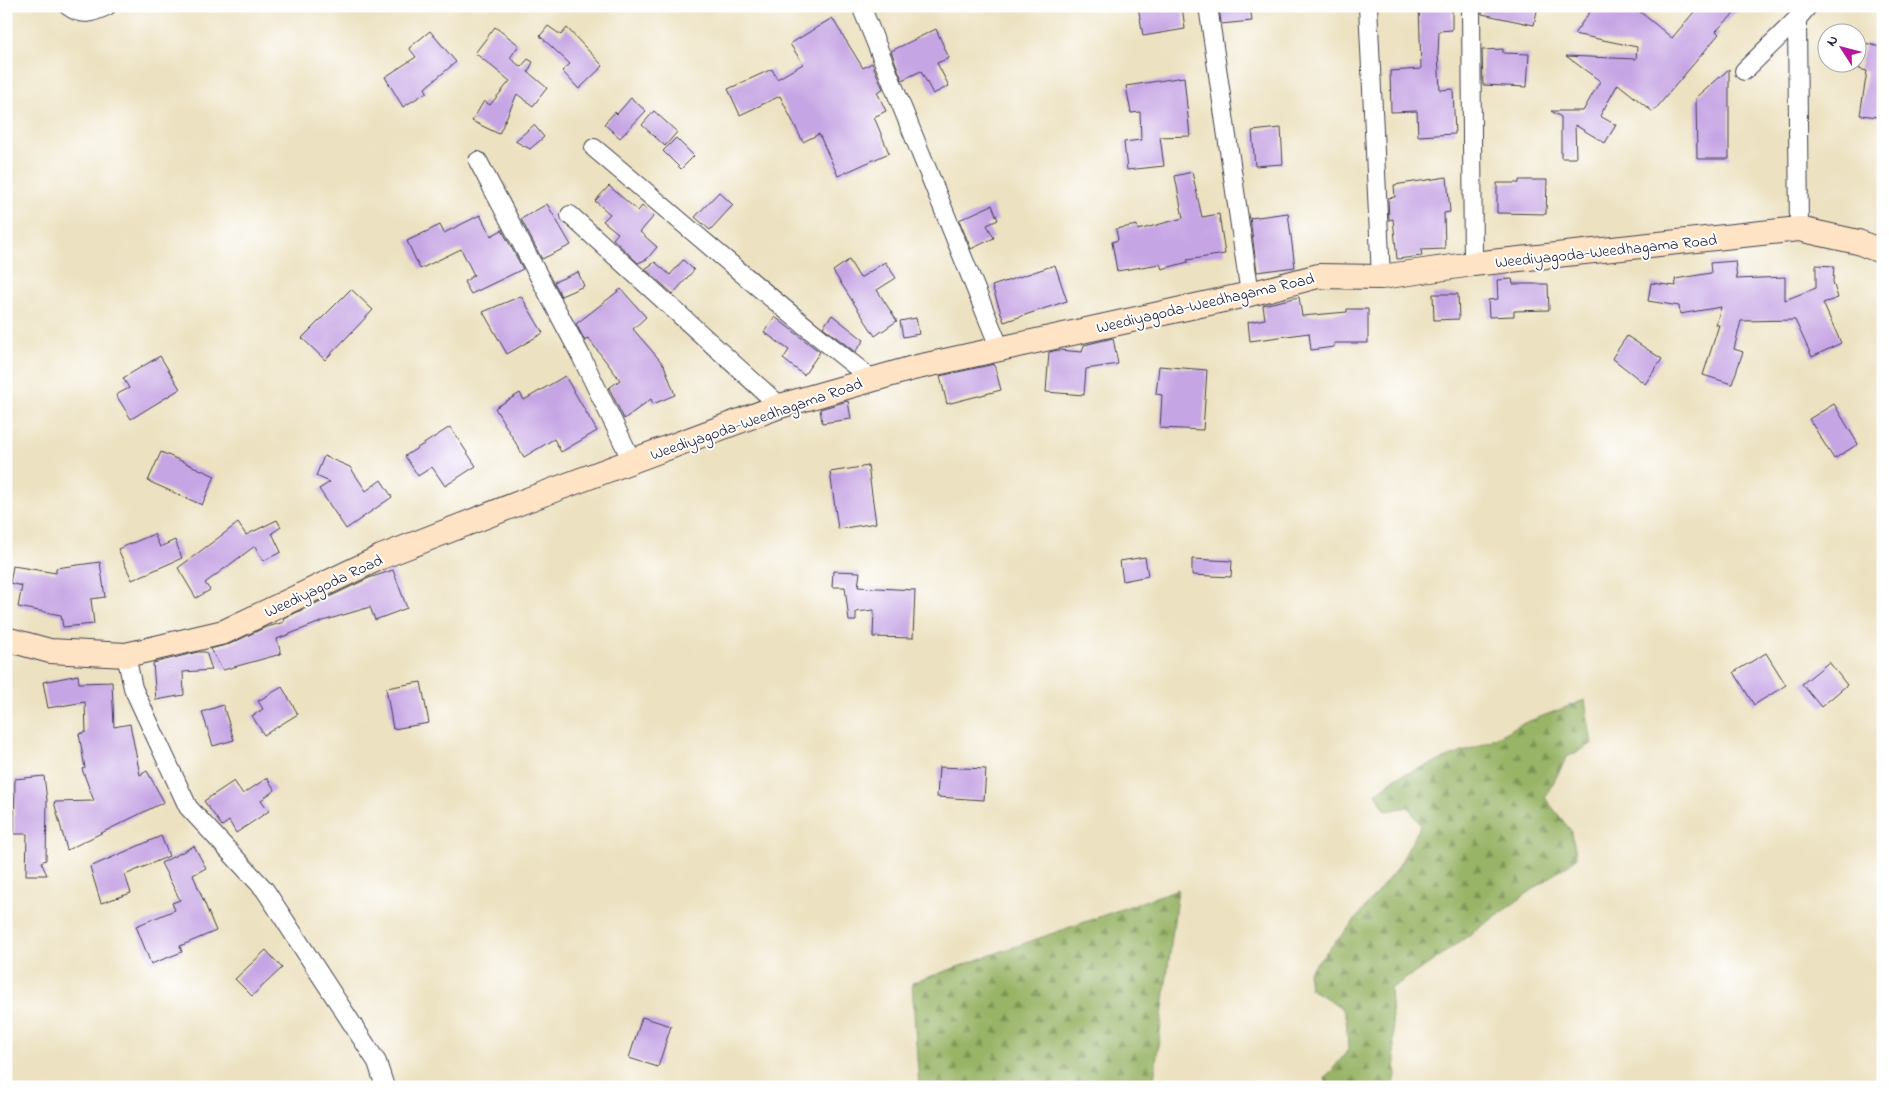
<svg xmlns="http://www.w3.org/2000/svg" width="1889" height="1093" font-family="'Indie Flower',sans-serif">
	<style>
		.forest { fill: url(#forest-firs); stroke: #5d6b50 }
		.building { fill: #c6a5e4 }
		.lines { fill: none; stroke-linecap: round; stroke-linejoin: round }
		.street-casing { stroke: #403f4f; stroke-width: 20 }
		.secondary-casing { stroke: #403f4f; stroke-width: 26 }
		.street { stroke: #fff; stroke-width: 18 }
		.secondary { stroke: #fee4c5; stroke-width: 24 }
		.labels { text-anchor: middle; stroke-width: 4; stroke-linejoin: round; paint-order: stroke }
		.street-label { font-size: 16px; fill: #22223b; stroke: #fff }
	</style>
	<defs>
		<pattern id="forest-firs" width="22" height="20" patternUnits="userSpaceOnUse" patternTransform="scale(1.25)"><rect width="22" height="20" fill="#98b466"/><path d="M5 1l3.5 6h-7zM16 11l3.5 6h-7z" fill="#7c9255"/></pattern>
	</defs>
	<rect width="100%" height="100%" fill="#fff"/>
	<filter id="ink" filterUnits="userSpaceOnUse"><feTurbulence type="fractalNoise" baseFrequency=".02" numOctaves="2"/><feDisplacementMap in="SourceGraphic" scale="10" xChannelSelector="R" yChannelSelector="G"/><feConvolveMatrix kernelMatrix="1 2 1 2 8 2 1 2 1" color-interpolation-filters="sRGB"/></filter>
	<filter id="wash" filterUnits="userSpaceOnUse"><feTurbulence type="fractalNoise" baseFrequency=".0096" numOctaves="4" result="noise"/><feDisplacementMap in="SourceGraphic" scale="20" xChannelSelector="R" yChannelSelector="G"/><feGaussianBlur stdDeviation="1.12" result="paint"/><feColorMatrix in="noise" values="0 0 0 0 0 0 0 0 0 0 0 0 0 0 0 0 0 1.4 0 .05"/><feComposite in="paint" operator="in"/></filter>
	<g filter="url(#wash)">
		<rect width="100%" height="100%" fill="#ece1c0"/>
		<!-- forest -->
		<g class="forest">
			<path d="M1585,700L1592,744L1567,757L1545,798L1571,831L1577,858L1433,961L1390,989L1396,1075L1393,1087H1328L1325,1079L1348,1050C1346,1005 1349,1011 1310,989L1308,972L1351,925L1398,867L1421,825L1408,807L1386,811L1376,793L1397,777L1486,743L1519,725Z"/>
			<path d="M1178,889L1153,1087H919L912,983Z"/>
		</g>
		<g id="blocks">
			<!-- building -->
			<g class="building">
				<path d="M1138,6H1182L1185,29L1143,36Z"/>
				<path d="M1219,6H1250L1252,21L1221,24Z"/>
				<path d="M1419,6H1452V30L1439,31L1438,55L1440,90L1453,89L1455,134L1418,136L1417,111L1391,112L1390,71L1421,69Z"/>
				<path d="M1482,6H1538L1534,25L1482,14Z"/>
				<path d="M1594,6H1633L1672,38L1699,6H1742L1716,31L1719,34L1653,112L1618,84L1600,116L1616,125L1605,143L1575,125L1576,158H1561V117L1551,111H1583L1600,81L1566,56L1636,59L1637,47L1574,34Z"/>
				<path d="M832,18L863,68L872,63L883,89L877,92L886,111L874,117L889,153L838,176L819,134L803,142L780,96L740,115L728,89L772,69L777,79L803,64L790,44Z"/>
				<path d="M548,26L561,35L567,28L603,66L579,89L562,71L570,64L540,36Z"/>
				<path d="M495,27L519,45L510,58L521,67L528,59L533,62L528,72L547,88L533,106L517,94L499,134L472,121L484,101L490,105L510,81L475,53Z"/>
				<path d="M936,29L949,58L937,63L949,86L933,94L921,71L902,80L891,51Z"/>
				<path d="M430,31L456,62L425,88L427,92L403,107L385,77L416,57L409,48Z"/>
				<path d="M1866,43L1883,48V91L1879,117L1860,115L1867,71L1859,69Z"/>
				<path d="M1503,49V53L1529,54L1527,87L1483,85L1482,50Z"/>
				<path d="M1729,69V159H1697L1696,98Z"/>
				<path d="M1184,77L1190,136L1160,137L1164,166L1127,170L1124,142L1141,140L1140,112L1131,113L1126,86Z"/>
				<path d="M631,98L646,111L620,138L604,124L615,112L617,114Z"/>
				<path d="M654,111L677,132L665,146L642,125Z"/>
				<path d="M534,125L544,137L530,149L515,141Z"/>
				<path d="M1281,128L1283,164L1255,166L1252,131Z"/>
				<path d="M676,138L694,156L681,169L663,151Z"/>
				<path d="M1192,172L1202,217L1219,214L1225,254L1187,260L1188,262L1162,269L1160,264L1117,271L1112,242L1118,240L1116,229L1137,225L1138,230L1183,218L1175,176Z"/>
				<path d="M1447,177L1450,212L1444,213L1445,249L1421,250L1422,256L1397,259L1393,219L1389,220L1388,198L1395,197L1394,185Z"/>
				<path d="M1519,180H1547L1546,214L1497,213V183H1519Z"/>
				<path d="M609,186L638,211L642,206L654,216L640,232L657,247L647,259L638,263L613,239L618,233L603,221L610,214L595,201Z"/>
				<path d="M719,192L733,205L710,230L695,217Z"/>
				<path d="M547,204L571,245L542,259L521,219Z"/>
				<path d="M992,205L998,220L987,225L994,238L971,249L959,220Z"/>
				<path d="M1288,213L1295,267L1257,272L1250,218Z"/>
				<path d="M480,215L491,236L502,230L523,269L471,294L464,282L474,275L461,249L420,269L407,241L440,225L444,233Z"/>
				<path d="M683,260L694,270L673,294L645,269L655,262L670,275Z"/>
				<path d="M849,260L860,278L885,262L896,278L877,290L897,321L875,336L833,271Z"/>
				<path d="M1735,261L1737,279L1785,277V300L1816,288V265L1834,266L1833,282L1838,298L1823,303L1841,343L1812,357L1795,320L1741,321L1734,349L1743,352L1732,384L1703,375L1719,325H1716L1721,307L1680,314L1679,306L1648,301L1651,283L1676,286L1675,279L1711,273L1710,263Z"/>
				<path d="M1055,265L1067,301L1004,322L992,286Z"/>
				<path d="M578,272L584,286L561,296L554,282Z"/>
				<path d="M1512,279L1513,284H1548L1549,310L1514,311V316L1489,317L1488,300L1498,299L1497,280Z"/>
				<path d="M351,289L373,310L325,360L302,338Z"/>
				<path d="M621,289L646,317L633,329L664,365L675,395L653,404L651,399L624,419L609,388L620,380L588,338L585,341L576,324Z"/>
				<path d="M1433,294H1458L1459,319L1434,320Z"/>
				<path d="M521,296L543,333L507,354L483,312Z"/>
				<path d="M1299,297L1302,316L1347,312V309H1368V343H1334V347L1311,350L1309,333L1250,341L1248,322L1265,319L1263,305Z"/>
				<path d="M832,315L864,340L855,352L823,327Z"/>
				<path d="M775,317L820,352L804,375L783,359L789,350L764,332Z"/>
				<path d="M916,318L919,334L903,337L900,321Z"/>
				<path d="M1627,336L1662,359L1645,384L1612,358Z"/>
				<path d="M1113,338L1118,364L1086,369L1084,395L1046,392L1049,352L1058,350L1082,352L1084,345Z"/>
				<path d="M160,356L180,389L131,419L116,395L129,388L123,378Z"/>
				<path d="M994,364L1001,390L947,404L940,376Z"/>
				<path d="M1159,366L1207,370L1203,430L1160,428L1162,395L1156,394Z"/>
				<path d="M565,376L597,431L561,452L554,439L524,457L495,408L520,393L524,400Z"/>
				<path d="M848,401L851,419L822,423L820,409Z"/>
				<path d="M1834,404L1858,444L1834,459L1809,419Z"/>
				<path d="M450,427L476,466L445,486L432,467L418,476L405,456Z"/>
				<path d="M161,452L215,476L202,505L148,481Z"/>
				<path d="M324,456L350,467L366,491L381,480L392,497L346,529L319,489L330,482L316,476Z"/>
				<path d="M868,466L876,523L838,529L830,472Z"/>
				<path d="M277,520L281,527L272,533L281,552L263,561L255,546L205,583L210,590L196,598L178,568L238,523L246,535Z"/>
				<path d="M154,534L160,547L175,540L182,558L132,580L118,549Z"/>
				<path d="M1145,557L1148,576L1123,581L1120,561Z"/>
				<path d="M1192,559L1232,561L1231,577L1192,575Z"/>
				<path d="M100,562L105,597L91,599L94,624L63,627L61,615L18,607L22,586L10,583L13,566L56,573V568Z"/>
				<path d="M393,570L407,608L375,620L370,607L323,621L277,639L281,654L223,670L210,649L230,644L264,628L284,622L283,619L369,578Z"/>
				<path d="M833,571L860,572L858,587L915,590L913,638L873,637L874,610L856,612V621H849L845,587H832Z"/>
				<path d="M198,652H206L212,670L183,672L184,695L156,700L153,663Z"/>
				<path d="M1766,653L1786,685L1754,705L1734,672Z"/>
				<path d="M1829,662L1847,685L1821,707L1802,684Z"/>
				<path d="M78,675L79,683L112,682L114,727L130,724L140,775L147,771L164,802L67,850L54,802L94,801L82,769L85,768L79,734L86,732L85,702L48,708L43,682Z"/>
				<path d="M421,682L429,723L393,729L386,688Z"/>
				<path d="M282,687L298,714L264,735L252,716L263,709L258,701Z"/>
				<path d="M223,705L234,740L213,746L202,712Z"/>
				<path d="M939,767L986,769L984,800L937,797Z"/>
				<path d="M44,776L47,800L46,860L41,862L47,875H26L27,834H14L15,779Z"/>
				<path d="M267,778L275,790L261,800L269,811L236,833L229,821L222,826L204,801L234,781L243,794Z"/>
				<path d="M161,836L169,856L125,875L131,893L101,903L90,867Z"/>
				<path d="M194,846L206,868L193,875L216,931L180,946L182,952L151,964L136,926L175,910L172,903L180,900L161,863Z"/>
				<path d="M266,950L282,968L252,996L235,979Z"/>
				<path d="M642,1017L671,1026L658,1067L629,1058Z"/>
			</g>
		</g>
	</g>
	<g filter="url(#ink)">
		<use href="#blocks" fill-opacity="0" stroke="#403f4f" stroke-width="1"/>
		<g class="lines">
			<!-- street casing -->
			<g class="street-casing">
				<g id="street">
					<path d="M68,6C82,17 92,13 107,6"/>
					<path d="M861,6L1000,349"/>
					<path d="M1208,6L1250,294"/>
					<path d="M1368,6L1381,277"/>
					<path d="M1471,6L1473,264"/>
					<path d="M1744,71L1797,19"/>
					<path d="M594,148C686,225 776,305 872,379"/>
					<path d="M478,161L581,356L632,461"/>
					<path d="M570,215L780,406"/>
					<path d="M1799,229L1797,19L1808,6"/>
					<path d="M126,655L133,688L188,807L265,890L377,1062L385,1087"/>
				</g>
			</g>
			<!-- secondary casing -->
			<g class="secondary-casing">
				<path id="secondary" d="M6,639L50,651L126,655L224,632L381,557L527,500L780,406L913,368L1250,294L1318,276L1381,277L1473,264L1799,229L1858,242L1883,252"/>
			</g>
			<!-- street -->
			<use href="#street" class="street"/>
			<!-- secondary -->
			<use href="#secondary" class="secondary"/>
		</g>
	</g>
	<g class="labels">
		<!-- street labels -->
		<g class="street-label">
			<text transform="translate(1606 250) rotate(-6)" y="6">Weediyagoda-Weedhagama Road</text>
			<text transform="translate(1205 302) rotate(-13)" y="6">Weediyagoda-Weedhagama Road</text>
			<text transform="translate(756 418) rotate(-19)" y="6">Weediyagoda-Weedhagama Road</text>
			<text transform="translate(323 585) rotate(-25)" y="6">Weediyagoda Road</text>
		</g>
	</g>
	<!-- margin -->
	<rect width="1889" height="1093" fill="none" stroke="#fff" stroke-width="25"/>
	<!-- north arrow -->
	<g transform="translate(1842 48) rotate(306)"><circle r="24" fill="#ffffff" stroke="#a7a7b1"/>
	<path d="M0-4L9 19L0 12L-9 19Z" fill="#b5179e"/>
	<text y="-8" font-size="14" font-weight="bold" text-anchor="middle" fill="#22223b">N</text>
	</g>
</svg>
